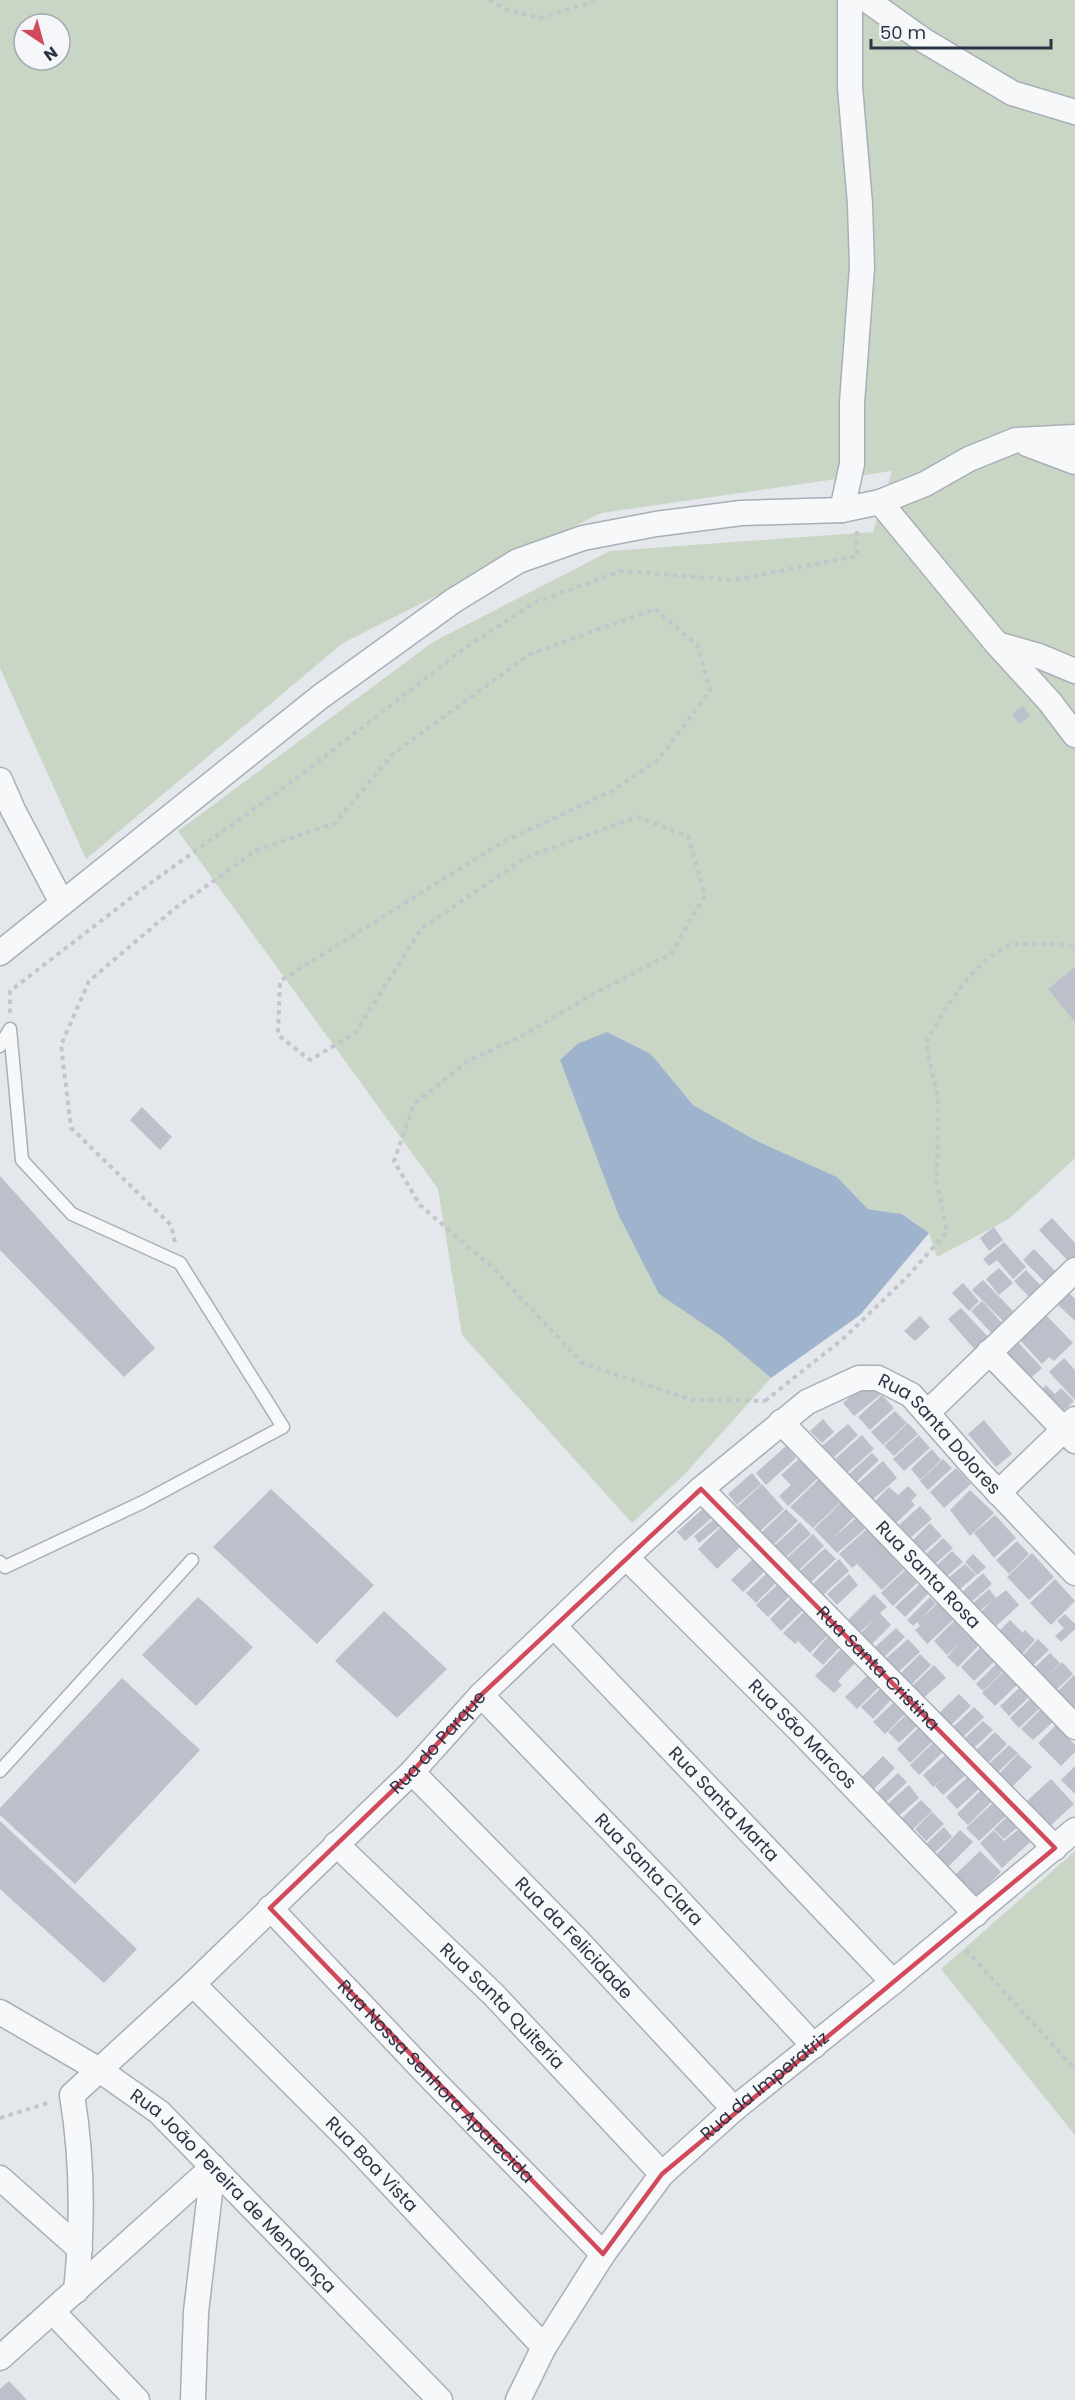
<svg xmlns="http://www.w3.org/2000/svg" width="1075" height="2400" font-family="Poppins,sans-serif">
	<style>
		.green { fill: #c9d6c5; fill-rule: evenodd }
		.water { fill: #9fb4cc }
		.building { fill: #bbc0ca }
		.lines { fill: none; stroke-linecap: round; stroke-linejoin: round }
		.lane-casing { stroke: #a9aeb7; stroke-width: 15 }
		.street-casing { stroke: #a9aeb7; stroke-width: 27 }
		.path { stroke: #c2c5cb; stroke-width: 4; stroke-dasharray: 4.5 4.5; stroke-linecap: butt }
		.lane { stroke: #f7f8fa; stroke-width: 12 }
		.street { stroke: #f7f8fa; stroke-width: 24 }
		.marked { fill: none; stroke: #d1495b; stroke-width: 4.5; stroke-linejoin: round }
		.labels { text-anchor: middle; stroke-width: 6; stroke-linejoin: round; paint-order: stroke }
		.street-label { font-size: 18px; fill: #2b3445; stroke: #f4f6f9 }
	</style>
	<rect width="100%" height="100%" fill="#e4e7ec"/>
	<!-- green -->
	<g class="green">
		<path d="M0,0H1075V1158L1009,1219L937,1257L929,1233L903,1214L868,1209L837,1177L755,1140L693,1105L651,1054L577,1044L560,1060L618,1214L721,1336L771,1378L685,1474L632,1523L462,1335L438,1189L178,831L433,642L610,551L873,532L892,471L601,513L343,643L86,859L0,668ZM24,24H60V60H24Z"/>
		<path d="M1075,1851V2135L941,1969Z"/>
	</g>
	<!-- water -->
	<path class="water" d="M607,1032L651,1054L693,1105L755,1140L837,1177L868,1209L902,1214L929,1233L860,1315L771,1378L721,1336L659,1294L618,1214L560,1060L577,1044Z"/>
	<!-- building -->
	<g class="building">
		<path d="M1023,706L1030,716L1019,724L1012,714Z"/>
		<path d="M1075,967V1022L1048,989Z"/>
		<path d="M142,1107L172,1137L160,1150L130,1120Z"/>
		<path d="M0,1176L155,1348L124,1377L0,1250Z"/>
		<path d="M1052,1218L1075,1243V1258L1070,1263L1039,1230Z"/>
		<path d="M994,1227L1003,1240L989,1251L980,1238Z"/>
		<path d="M1004,1242L1026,1267L1013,1279L997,1260L989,1266L983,1259Z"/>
		<path d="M1034,1249L1058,1274L1048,1285L1023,1260Z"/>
		<path d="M999,1268L1013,1283L999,1295L986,1279Z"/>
		<path d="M1026,1270L1043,1288L1030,1298L1014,1281Z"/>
		<path d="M983,1280L1013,1311L1003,1321L972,1290Z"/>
		<path d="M963,1283L979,1301L969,1311L952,1293Z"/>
		<path d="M1068,1292L1075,1299V1321L1056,1303Z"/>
		<path d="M982,1301L1004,1325L993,1335L971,1311Z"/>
		<path d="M961,1308L990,1339L977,1352L948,1319Z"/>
		<path d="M1044,1313L1073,1343L1054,1361L1049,1357L1042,1364L1018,1338Z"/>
		<path d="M920,1316L930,1327L915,1341L904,1331Z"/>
		<path d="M1017,1341L1042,1368L1031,1378L1006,1352Z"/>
		<path d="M1064,1358L1075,1370V1400L1049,1372Z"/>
		<path d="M869,1381L880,1395L854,1416L843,1403Z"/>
		<path d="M1046,1385L1055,1394L1061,1388L1074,1401L1060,1414L1039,1392Z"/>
		<path d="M882,1395L894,1408L870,1430L858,1417Z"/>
		<path d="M895,1411L907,1423L883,1445L871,1432Z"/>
		<path d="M823,1419L834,1432L822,1443L810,1431Z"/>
		<path d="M984,1420L1012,1454L996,1467L968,1434Z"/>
		<path d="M908,1423L918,1434L894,1456L884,1446Z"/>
		<path d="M848,1424L858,1435L833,1458L822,1446Z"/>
		<path d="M862,1435L874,1449L847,1473L835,1459Z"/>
		<path d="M919,1435L930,1448L904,1471L893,1459Z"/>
		<path d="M786,1446L796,1458L766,1485L756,1473Z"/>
		<path d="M932,1449L941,1460L920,1480L911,1469Z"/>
		<path d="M872,1453L879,1460L855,1483L848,1475Z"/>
		<path d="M800,1458L818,1478L788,1506L779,1496L791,1485L781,1475Z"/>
		<path d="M943,1459L952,1468L928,1490L920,1481Z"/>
		<path d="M883,1461L897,1478L871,1501L856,1485Z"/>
		<path d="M956,1468L971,1484L944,1508L930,1492Z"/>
		<path d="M752,1473L761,1484L737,1505L728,1494Z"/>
		<path d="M819,1479L840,1503L813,1528L790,1507Z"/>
		<path d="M762,1484L784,1509L758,1533L738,1506Z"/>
		<path d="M908,1486L917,1495L911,1501L915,1505L896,1523L875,1501L889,1487L898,1495Z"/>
		<path d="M271,1489L374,1585L317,1644L213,1547Z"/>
		<path d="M970,1490L994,1513L970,1536L950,1510Z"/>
		<path d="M841,1503L854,1517L831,1540L856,1518L865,1529L837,1553L814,1529Z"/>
		<path d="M920,1506L932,1519L910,1538L899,1525Z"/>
		<path d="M705,1507L713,1517L685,1541L677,1532Z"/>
		<path d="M786,1509L798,1521L771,1547L759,1535Z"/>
		<path d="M995,1515L1016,1538L994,1558L974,1533Z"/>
		<path d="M715,1518L720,1526L699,1543L694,1536Z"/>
		<path d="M800,1522L811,1534L784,1559L773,1547Z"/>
		<path d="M930,1523L942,1536L924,1552L913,1540Z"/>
		<path d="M723,1525L742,1545L717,1569L698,1549Z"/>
		<path d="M867,1529L894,1557L876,1573L893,1558L904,1569L882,1590L857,1564L852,1568L839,1554Z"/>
		<path d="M813,1534L824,1546L799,1570L787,1558Z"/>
		<path d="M943,1538L953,1548L934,1565L925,1555Z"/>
		<path d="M1017,1541L1029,1554L1009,1574L996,1560Z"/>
		<path d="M825,1548L836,1559L810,1583L799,1572Z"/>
		<path d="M952,1551L963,1562L946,1577L936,1566Z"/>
		<path d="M1032,1553L1054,1577L1029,1600L1007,1577Z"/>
		<path d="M973,1554L986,1567L977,1575L965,1562Z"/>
		<path d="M754,1558L766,1570L743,1592L731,1580Z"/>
		<path d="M839,1559L849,1571L823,1595L813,1584Z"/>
		<path d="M965,1564L976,1575L957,1592L947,1579Z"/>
		<path d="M905,1570L917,1583L893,1606L881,1593Z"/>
		<path d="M768,1572L778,1581L756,1603L746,1593Z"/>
		<path d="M983,1573L992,1584L969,1604L960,1594Z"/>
		<path d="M849,1574L858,1585L837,1605L827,1594Z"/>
		<path d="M1055,1579L1075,1601L1051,1625L1030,1603Z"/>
		<path d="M781,1581L792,1594L768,1617L756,1605Z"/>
		<path d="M920,1584L929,1593L905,1617L895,1607Z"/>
		<path d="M989,1589L996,1598L1006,1590L1019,1605L995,1627L981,1612L994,1599L980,1611L973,1603Z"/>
		<path d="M874,1594L887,1607L880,1613L891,1625L869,1647L858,1636L876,1618L860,1632L848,1620Z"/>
		<path d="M793,1596L805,1608L781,1631L770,1619Z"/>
		<path d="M198,1597L253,1647L196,1706L142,1655Z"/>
		<path d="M930,1597L936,1603L919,1621L940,1601L955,1618L927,1644L915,1630L920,1626L917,1622L913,1626L907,1620Z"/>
		<path d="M807,1609L818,1621L810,1629L819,1620L831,1632L810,1653L798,1641L795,1644L783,1633Z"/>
		<path d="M384,1611L447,1669L397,1718L335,1661Z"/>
		<path d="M1065,1614L1075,1624V1629L1061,1642L1055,1636L1064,1628L1057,1621Z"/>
		<path d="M955,1620L980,1644L958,1667L947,1657L959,1644L947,1655L934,1641Z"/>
		<path d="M1010,1620L1023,1633L1025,1630L1035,1640L1022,1654L997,1633Z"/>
		<path d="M896,1628L905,1637L881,1660L872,1650Z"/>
		<path d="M830,1634L842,1645L823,1665L812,1655Z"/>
		<path d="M908,1639L920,1652L895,1675L883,1661Z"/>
		<path d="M1038,1639L1049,1650L1032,1666L1022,1656Z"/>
		<path d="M982,1646L996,1660L974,1681L961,1667Z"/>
		<path d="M843,1647L857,1661L838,1681L842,1685L834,1693L815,1676Z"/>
		<path d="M1050,1653L1060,1663L1047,1677L1062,1662L1073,1674L1055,1691L1032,1670Z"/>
		<path d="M920,1654L931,1665L909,1687L898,1676Z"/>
		<path d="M997,1663L1004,1670L983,1691L976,1684Z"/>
		<path d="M934,1665L946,1678L921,1700L910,1688Z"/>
		<path d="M1005,1670L1019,1683L995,1706L982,1693Z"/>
		<path d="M869,1674L880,1686L857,1709L845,1697Z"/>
		<path d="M1074,1675L1075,1677V1711L1055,1694Z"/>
		<path d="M122,1678L200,1750L75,1884L0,1815V1808Z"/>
		<path d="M1019,1688L1028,1698L1009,1716L1000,1706Z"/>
		<path d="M880,1689L891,1700L873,1719L861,1707Z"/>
		<path d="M959,1694L971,1706L951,1725L939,1713Z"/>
		<path d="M1030,1699L1039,1709L1019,1728L1010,1718Z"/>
		<path d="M893,1703L905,1714L885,1734L873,1722Z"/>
		<path d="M974,1707L984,1717L962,1738L952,1728Z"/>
		<path d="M1040,1710L1053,1722L1033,1740L1021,1729Z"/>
		<path d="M907,1714L918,1725L899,1743L888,1732Z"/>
		<path d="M983,1721L993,1730L974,1748L965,1738Z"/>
		<path d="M921,1725L935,1739L910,1763L897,1749Z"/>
		<path d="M1056,1725L1075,1745V1752L1061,1766L1038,1743Z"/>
		<path d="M995,1732L1007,1744L987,1764L975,1751Z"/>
		<path d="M937,1739L946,1749L919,1775L910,1765Z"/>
		<path d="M1009,1745L1018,1753L997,1773L989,1764Z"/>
		<path d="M949,1752L968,1773L943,1795L935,1786L955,1768L933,1787L923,1775Z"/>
		<path d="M1018,1754L1032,1767L1010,1789L997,1776Z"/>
		<path d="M883,1756L895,1768L873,1790L861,1778Z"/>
		<path d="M1075,1766V1794L1061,1780Z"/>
		<path d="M898,1773L907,1782L884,1804L875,1794Z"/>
		<path d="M970,1775L981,1787L957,1809L946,1797Z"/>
		<path d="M1051,1779L1074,1804L1050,1826L1027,1801Z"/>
		<path d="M909,1785L919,1798L895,1819L884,1807Z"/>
		<path d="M983,1788L994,1799L968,1825L957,1814Z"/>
		<path d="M921,1800L932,1811L910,1832L899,1821Z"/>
		<path d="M996,1800L1008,1814L979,1841L966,1828Z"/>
		<path d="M932,1812L944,1824L926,1841L915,1829Z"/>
		<path d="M1009,1815L1019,1826L1004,1839L994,1829Z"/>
		<path d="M0,1821L137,1949L104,1983L0,1889Z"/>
		<path d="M944,1827L952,1837L934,1853L925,1845Z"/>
		<path d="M1019,1829L1030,1842L1002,1868L980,1843L994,1830L1004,1841Z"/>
		<path d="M960,1830L973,1842L946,1869L934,1857Z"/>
		<path d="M980,1851L1001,1872L975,1898L954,1876Z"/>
		<path d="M9,2381L27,2400H0V2389Z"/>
	</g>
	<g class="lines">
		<!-- lane casing -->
		<g class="lane-casing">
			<g id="lane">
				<path d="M0,1046L10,1029L22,1160L72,1214L180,1263L283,1427L143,1502L5,1567L0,1562"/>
				<path d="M0,1771L192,1560"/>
			</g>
		</g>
		<!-- street casing -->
		<g class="street-casing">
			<g id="street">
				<path d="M867,0L923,40L1012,93L1075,112"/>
				<path d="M1027,444L1075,462"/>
				<path d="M880,502L997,644L1050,702L1075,735"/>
				<path d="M842,510L852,464V403L862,267L860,204L850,87V0"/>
				<path d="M997,644L1039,656L1075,671"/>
				<path d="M0,780L13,810L62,903"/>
				<path d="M0,953L320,697L453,601L518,561L583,538L656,524L741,513L842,510L880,502L925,484L969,459L1016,440L1075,437"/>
				<path d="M989,1352L1075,1441"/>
				<path d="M927,1413L1075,1270"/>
				<path id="s1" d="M781,1422L1075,1727"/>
				<path id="s2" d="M701,1489L1055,1848"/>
				<path d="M998,1493L1075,1419"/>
				<path id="s3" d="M626,1557L804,1735L976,1914"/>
				<path id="s4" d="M554,1626L893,1982"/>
				<path id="s5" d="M481,1695L671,1892L814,2046"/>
				<path id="s6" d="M412,1772L577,1940L734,2109"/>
				<path id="s7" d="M336,1844L493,1994L662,2174"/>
				<path id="s8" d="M270,1908L427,2074L603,2254"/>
				<path id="s9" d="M193,1984L354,2145L544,2347"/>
				<path id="s10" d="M0,2012L101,2071L159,2112L440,2400"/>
				<path d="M0,2178L80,2249"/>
				<path id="s11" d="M76,2291C83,2225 83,2161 72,2095L193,1984L412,1772L481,1695L626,1557L701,1489L807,1402L859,1378H878L911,1395L976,1469L1075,1573"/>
				<path d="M53,2312L137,2400"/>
				<path d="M0,2358L213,2167"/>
				<path d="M193,2400L196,2312L213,2167"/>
				<path id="s12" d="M518,2400L544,2347L603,2254L662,2174L734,2109L893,1982L1075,1830"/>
			</g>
		</g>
		<!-- path -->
		<g class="path">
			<path d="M489,0L508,10L540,18L598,0"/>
			<path d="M10,1013V991L145,887L297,778L462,650L534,603L621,571L734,580L857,556V531"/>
			<path d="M175,1242L171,1225L71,1128L61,1045L89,981L174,909L257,850L335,823L393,754L530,654L655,609L698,646L710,691L658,760L612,791L501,843L280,981L278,1035L310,1060L355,1033L422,928L527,857L637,817L688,836L705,895L671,954L588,997L522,1036L468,1061L414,1104L394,1161L420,1205L495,1270L582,1363L692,1400L765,1401"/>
			<path d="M765,1401L844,1338L908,1276L947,1232L937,1184L938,1099L926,1043C944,1009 973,961 1010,945C1018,942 1065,945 1075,946"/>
			<path d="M966,1950L1075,2069"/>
			<path d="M0,2118L51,2102"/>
		</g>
		<!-- lane -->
		<use href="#lane" class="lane"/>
		<!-- street -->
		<use href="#street" class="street"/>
	</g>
	<!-- marked area -->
	<path class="marked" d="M701,1489L1055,1848L662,2174L603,2254L270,1908L412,1772L481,1695Z"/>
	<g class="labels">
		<!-- street labels -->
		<g class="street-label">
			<text dy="6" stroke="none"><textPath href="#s11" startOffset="1368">Rua Santa Dolores</textPath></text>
			<text dy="6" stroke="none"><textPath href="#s1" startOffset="212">Rua Santa Rosa</textPath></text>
			<text dy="6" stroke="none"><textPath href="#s2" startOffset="252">Rua Santa Cristina</textPath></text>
			<text dy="6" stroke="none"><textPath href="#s3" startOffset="250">Rua São Marcos</textPath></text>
			<text dy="6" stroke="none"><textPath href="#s11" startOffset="705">Rua do Parque</textPath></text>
			<text dy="6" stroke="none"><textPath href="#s4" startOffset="246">Rua Santa Marta</textPath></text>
			<text dy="6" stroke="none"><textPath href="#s5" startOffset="242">Rua Santa Clara</textPath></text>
			<text dy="6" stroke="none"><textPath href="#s6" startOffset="232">Rua da Felicidade</textPath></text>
			<text dy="6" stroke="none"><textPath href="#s7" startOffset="232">Rua Santa Quiteria</textPath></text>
			<text dy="6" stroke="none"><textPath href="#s8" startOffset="240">Rua Nossa Senhora Aparecida</textPath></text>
			<text dy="6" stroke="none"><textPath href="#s12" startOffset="404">Rua da Imperatriz</textPath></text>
			<text dy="6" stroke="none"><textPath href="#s9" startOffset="254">Rua Boa Vista</textPath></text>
			<text dy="6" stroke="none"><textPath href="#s10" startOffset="296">Rua João Pereira de Mendonça</textPath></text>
		</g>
	</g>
	<!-- north arrow -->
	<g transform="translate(42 42) rotate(144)"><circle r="28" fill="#f4f6f9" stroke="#a4a8b1" stroke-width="1.5"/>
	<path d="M0-4.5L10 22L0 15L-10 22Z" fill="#d1495b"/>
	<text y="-9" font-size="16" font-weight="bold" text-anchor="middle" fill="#2b3445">N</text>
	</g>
	<!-- scale -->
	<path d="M871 39v9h180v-9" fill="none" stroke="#2b3445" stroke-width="3"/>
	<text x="880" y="39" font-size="18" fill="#2b3445" stroke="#f4f6f9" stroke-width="4.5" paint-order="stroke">50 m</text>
</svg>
